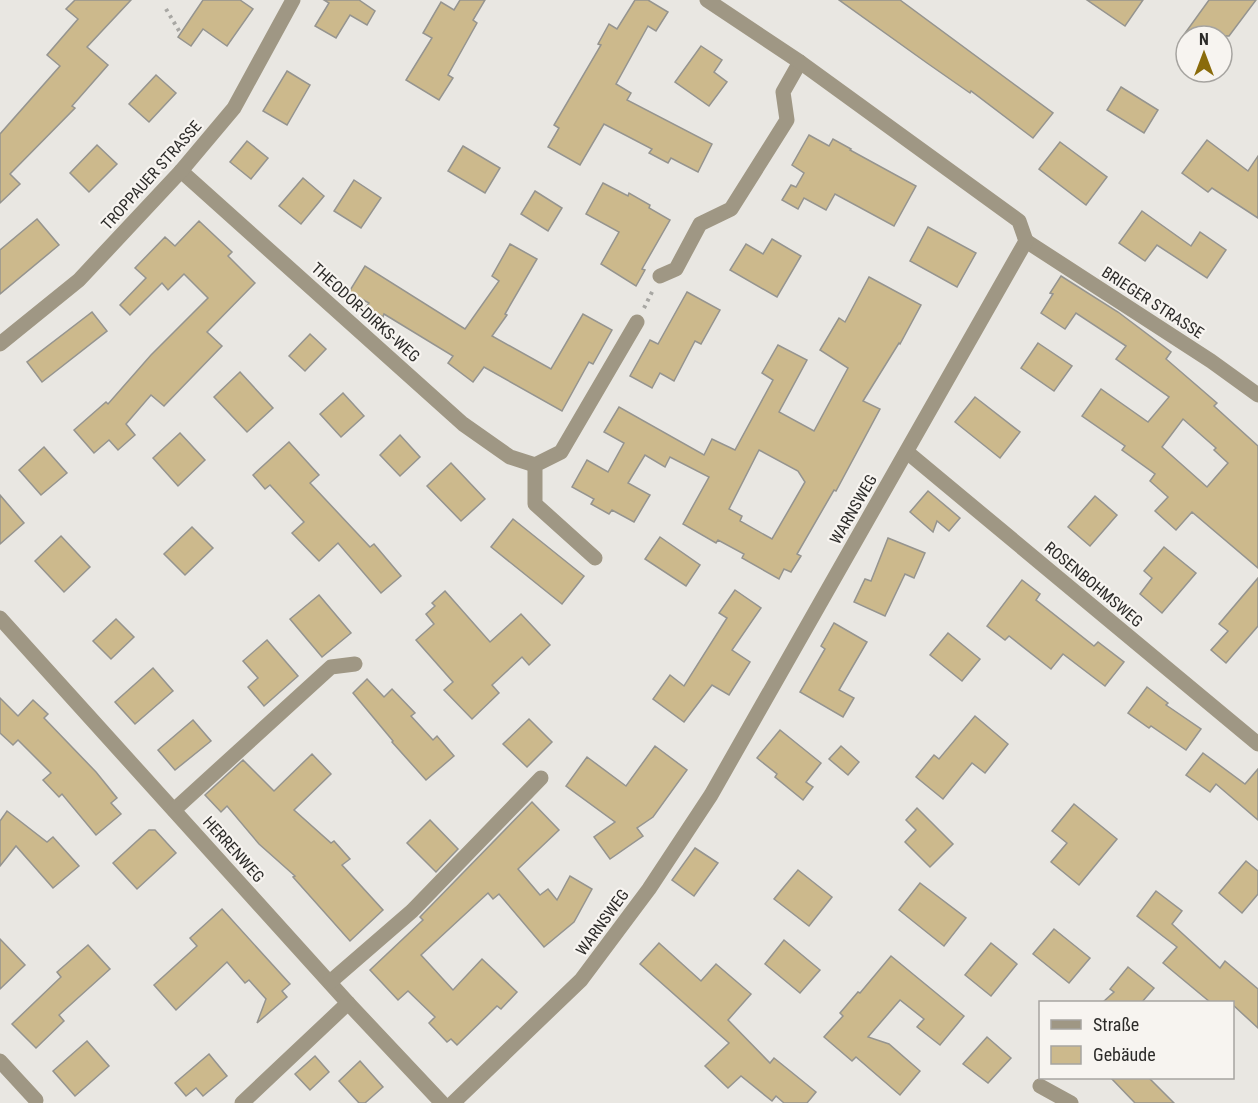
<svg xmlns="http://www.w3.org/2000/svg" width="1258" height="1103" font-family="'Roboto Condensed',sans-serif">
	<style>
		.building { fill: #ccb98c; stroke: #95948f; stroke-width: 1.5; fill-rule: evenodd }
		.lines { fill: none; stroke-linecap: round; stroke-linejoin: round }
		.path { stroke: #a8a7a3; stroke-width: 4; stroke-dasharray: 3 4.5; stroke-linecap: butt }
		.street { stroke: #9f9784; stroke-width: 15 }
		.labels { text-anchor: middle; stroke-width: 4.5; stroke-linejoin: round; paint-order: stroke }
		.street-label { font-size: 16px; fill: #2c2b29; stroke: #f7f4f0 }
	</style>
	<rect width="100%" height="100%" fill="#e9e7e2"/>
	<!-- building -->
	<g class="building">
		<path d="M75,0H131L87,47L108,65L72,106L75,108L10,174L20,184L0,203V134L60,66L47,55L78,19L66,9Z"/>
		<path d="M203,0H240L253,9L227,46L203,29L191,46L178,37Z"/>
		<path d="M324,0H359L375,11L367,25L350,15L336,38L315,26L329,3Z"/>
		<path d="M460,0H485L473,20L477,23L448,75L453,78L439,100L406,80L432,38L423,33L441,2L454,10Z"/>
		<path d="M635,0H648L668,12L656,31L648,26L616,84L631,93L627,100L712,144L698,172L671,158L668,163L649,153L652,149L604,124L580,165L548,147L559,128L554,125L601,45L598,44L609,24L617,29Z"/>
		<path d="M839,0H900L1053,113L1033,138L971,91L970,93L927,63Z"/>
		<path d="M1087,0H1143L1125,26Z"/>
		<path d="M1209,0H1256L1229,36H1183Z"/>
		<path d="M701,46L722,60L714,72L727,82L709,106L675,82Z"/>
		<path d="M287,71L310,85L287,125L263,111Z"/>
		<path d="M156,75L176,93L149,122L129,104Z"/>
		<path d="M1121,87L1158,110L1144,133L1107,110Z"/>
		<path d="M809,135L829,146L833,139L851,149L850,150L916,186L894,226L835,194L826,210L804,198L798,209L782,200L791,185L796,187L804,173L792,165Z"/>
		<path d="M1207,140L1248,171L1258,156V218L1212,188L1208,192L1182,173Z"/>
		<path d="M247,141L268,158L251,179L230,162Z"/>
		<path d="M1060,142L1107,177L1086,205L1039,169Z"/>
		<path d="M97,145L117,164L89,192L70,173Z"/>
		<path d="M463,146L500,168L485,193L448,171Z"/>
		<path d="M303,178L324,196L301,224L279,206Z"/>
		<path d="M354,180L381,198L361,228L334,211Z"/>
		<path d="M603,183L628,196L629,193L650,205L649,208L670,220L642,269L645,270L636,286L601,264L619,232L586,214Z"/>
		<path d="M535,191L562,208L548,231L521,214Z"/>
		<path d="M1142,211L1191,246L1200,232L1226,250L1207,278L1157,245L1145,261L1119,243Z"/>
		<path d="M37,219L59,245L0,294V250Z"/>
		<path d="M199,221L232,252L228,256L255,283L207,332L222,346L164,406L151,395L126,424L135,435L118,450L109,440L94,453L74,430L106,402L108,404L151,355L208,298L184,274L168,290L162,283L130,315L120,305L146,278L135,268L165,237L175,246Z"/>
		<path d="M928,227L976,253L957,287L910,261Z"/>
		<path d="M772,239L801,256L777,297L730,270L746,244L763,254Z"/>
		<path d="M510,244L537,259L505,314L507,315L492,336L551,369L583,314L612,330L593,364L589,362L562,411L484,367L473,382L448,363L453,356L384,314L383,317L366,307L369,303L349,292L365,266L465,329L499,281L492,276Z"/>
		<path d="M1061,276L1118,312L1171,352L1166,359L1217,403L1214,406L1258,446V568L1192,512L1176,530L1155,511L1168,497L1150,481L1155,474L1122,450L1125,446L1082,416L1101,389L1148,422L1169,397L1116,359L1126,346L1076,313L1065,329L1041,313L1053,294L1050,293ZM1183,419L1216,448L1214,450L1228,463L1207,487L1162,447Z"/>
		<path d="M869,277L921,305L900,344L899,343L863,401L880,409L836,491L834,490L797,554L801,556L791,572L784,569L779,579L742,558L744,554L718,540L716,543L683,524L709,477L670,457L665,467L645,455L628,483L650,495L634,522L612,510L609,514L591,504L594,499L572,487L587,460L608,472L624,443L604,432L619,407L704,455L712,439L735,450L773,380L762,373L778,345L807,360L779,412L814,431L848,368L820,350L839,318L845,322ZM759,450L798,471L805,482L772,539L740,521L742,516L729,509Z"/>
		<path d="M687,292L720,310L701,344L695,341L674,381L660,373L652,388L630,376L650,340L658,344Z"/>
		<path d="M92,312L107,331L42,382L27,362Z"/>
		<path d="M310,334L326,349L305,371L289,356Z"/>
		<path d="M1038,343L1072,366L1054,391L1021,368Z"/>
		<path d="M240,372L273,408L247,432L214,397Z"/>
		<path d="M343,393L364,416L341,437L320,414Z"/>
		<path d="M975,397L1020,432L1000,458L955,422Z"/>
		<path d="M180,433L205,460L178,486L153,458Z"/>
		<path d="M400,435L420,457L400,476L380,455Z"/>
		<path d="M289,442L319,475L310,483L370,547L374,544L401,576L381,593L338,543L319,561L292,533L304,522L270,485L265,489L253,475Z"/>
		<path d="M44,447L67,473L41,495L19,470Z"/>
		<path d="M451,463L485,499L461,521L427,486Z"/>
		<path d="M928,491L960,518L949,531L937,521L933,532L910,512Z"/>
		<path d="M0,495L24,523L0,544Z"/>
		<path d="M1095,496L1117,515L1090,546L1068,527Z"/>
		<path d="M513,519L584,576L562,604L491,547Z"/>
		<path d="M192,527L213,548L185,575L164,554Z"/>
		<path d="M61,536L90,567L64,592L35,561Z"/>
		<path d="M660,537L700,565L686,586L645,559Z"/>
		<path d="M888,538L925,553L914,578L905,574L885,616L854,602L865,579L871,581Z"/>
		<path d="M1164,547L1196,573L1162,613L1140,594L1152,578L1144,571Z"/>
		<path d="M1258,578V626L1226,663L1211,650L1228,631L1219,624Z"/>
		<path d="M1022,580L1040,594L1036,600L1094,646L1098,642L1124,662L1105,686L1063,654L1051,669L1009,636L1005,640L987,626Z"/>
		<path d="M735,590L761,608L732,650L750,662L729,695L712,685L684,722L653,699L670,675L684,686L727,618L719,613Z"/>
		<path d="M445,591L490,642L521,614L550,645L529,665L522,657L492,685L499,693L472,719L444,690L453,682L416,640L434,624L426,614L435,606L432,603Z"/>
		<path d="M319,595L351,633L322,657L290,619Z"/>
		<path d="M116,619L134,637L111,659L93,641Z"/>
		<path d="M834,623L867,642L839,690L854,698L843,717L800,692L825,649L821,646Z"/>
		<path d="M948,633L980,659L962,681L930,655Z"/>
		<path d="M267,640L298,676L264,706L248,687L258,678L243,661Z"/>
		<path d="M153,668L173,691L135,724L115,702Z"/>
		<path d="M367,679L384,697L392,689L415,713L411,716L433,740L437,736L454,756L426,780L392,742L393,741L353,693Z"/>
		<path d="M1147,687L1168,703L1166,705L1201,729L1186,750L1151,726L1149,728L1128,713Z"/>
		<path d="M0,698L18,716L33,700L48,714L44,718L96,772L117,798L111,803L121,814L96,835L62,794L59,797L43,780L51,773L18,740L13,745L0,733Z"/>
		<path d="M975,716L1008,744L985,773L972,763L943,799L916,777L934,755L939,759Z"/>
		<path d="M529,719L552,742L527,767L503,744Z"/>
		<path d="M193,720L211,741L175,770L158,750Z"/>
		<path d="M780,730L821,763L806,782L813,787L803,800L775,777L777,774L757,758Z"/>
		<path d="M655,746L687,770L653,817L637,828L643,836L610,859L594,837L615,822L566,786L587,757L626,786Z"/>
		<path d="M841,746L859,762L848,775L829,759Z"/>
		<path d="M1203,753L1245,784L1258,769V820L1216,784L1210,792L1186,775Z"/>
		<path d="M312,754L331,774L294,810L331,843L334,841L350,859L342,865L383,910L350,941L293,877L295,876L259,844L227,806L221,812L205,795L243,760L274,791Z"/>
		<path d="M532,802L559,830L518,869L540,895L548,889L557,900L570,876L592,889L574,922L544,947L499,894L493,899L488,893L421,955L453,990L482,959L517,992L501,1009L497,1006L457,1045L451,1039L447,1042L429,1023L435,1017L408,991L398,1000L370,970L423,920L420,917Z"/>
		<path d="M1074,804L1117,839L1079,885L1051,862L1067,843L1052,831Z"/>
		<path d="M917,808L953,844L930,867L905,842L916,830L906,820Z"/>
		<path d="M7,811L47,842L53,837L79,866L53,888L16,846L0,866V821Z"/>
		<path d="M430,820L458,849L436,872L407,843Z"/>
		<path d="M149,830H155L176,853L137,889L113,863Z"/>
		<path d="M695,848L718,863L694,896L672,880Z"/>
		<path d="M1246,861L1258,871V894L1242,913L1219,893Z"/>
		<path d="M798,870L832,897L809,926L774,899Z"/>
		<path d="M920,883L966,918L944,946L899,910Z"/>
		<path d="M1156,891L1182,911L1172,924L1220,968L1225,961L1258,989V1028L1233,1005V1002H1210L1163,963L1177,947L1137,916Z"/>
		<path d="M222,909L290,984L282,991L287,997L257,1023L266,999L249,980L245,983L227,962L176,1010L154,985L197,946L190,938Z"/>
		<path d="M1054,929L1090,958L1069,983L1033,954Z"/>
		<path d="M0,939L25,965L0,989Z"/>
		<path d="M784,940L820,970L800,993L765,964Z"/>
		<path d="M659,943L701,981L716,964L751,994L728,1020L770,1063L774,1058L816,1092L807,1103H784L776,1096L772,1101L741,1076L728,1088L705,1066L729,1043L640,964Z"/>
		<path d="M991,943L1017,964L991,996L965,975Z"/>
		<path d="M88,945L110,969L59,1015L64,1021L36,1048L12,1024L61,977L57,972Z"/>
		<path d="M891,956L964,1016L940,1045L917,1027L924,1019L900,1000L868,1037L889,1044L920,1071L900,1095L856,1057L852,1061L824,1037L843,1016L840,1013L858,992L860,993Z"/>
		<path d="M1128,967L1154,988L1142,1002H1103L1114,992L1110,989Z"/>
		<path d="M987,1037L1011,1058L988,1083L963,1064Z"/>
		<path d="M87,1041L109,1066L75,1096L53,1071Z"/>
		<path d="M209,1054L227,1076L203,1096L196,1088L186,1096L175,1083Z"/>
		<path d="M315,1056L329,1072L310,1090L295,1074Z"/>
		<path d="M360,1061L383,1087L365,1103H359L339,1081Z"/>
		<path d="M1110,1077H1148L1174,1103H1135Z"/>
	</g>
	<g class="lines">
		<!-- path -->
		<g class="path">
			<path d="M166,9L181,34"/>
			<path d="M644,308L653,290"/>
		</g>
		<!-- street -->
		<g class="street">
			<path d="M181,171L463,424L510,457L535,465"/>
			<path d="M1026,241L1211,361L1258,395"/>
			<path d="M660,276L676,269L700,224L731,209L787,120L783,92L800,62"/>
			<path d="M0,344L79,280L181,171L234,108L293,0"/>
			<path d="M907,452L1258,744"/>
			<path d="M595,558L535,504V465L561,452L637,322"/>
			<path d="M0,618L348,1003L442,1103"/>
			<path d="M174,810L331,667L355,664"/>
			<path d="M330,982L412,911L541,778"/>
			<path d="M0,1061L36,1100"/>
			<path d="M1040,1086L1071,1103"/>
			<path d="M242,1103L348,1003"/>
			<path d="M453,1103L581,980L649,889L711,795L1026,241L1019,221L800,62L707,0"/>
		</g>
	</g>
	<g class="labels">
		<!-- street labels -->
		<g class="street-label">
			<text transform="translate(151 175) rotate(-48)" y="6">TROPPAUER STRASSE</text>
			<text transform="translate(1153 302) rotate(33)" y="6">BRIEGER STRASSE</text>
			<text transform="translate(366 312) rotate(42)" y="6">THEODOR-DIRKS-WEG</text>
			<text transform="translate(853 509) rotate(-60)" y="6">WARNSWEG</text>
			<text transform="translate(1094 584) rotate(40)" y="6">ROSENBOHMSWEG</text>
			<text transform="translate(234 849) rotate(48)" y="6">HERRENWEG</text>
			<text transform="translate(602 922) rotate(-54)" y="6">WARNSWEG</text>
		</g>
	</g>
	<!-- legend -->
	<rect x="1039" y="1001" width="195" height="78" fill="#f7f4f0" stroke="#a6a4a0" stroke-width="1.5"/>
	<rect x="1051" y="1020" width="30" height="9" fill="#9f9784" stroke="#a6a4a0" stroke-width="1.5"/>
	<text x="1093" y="1031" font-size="18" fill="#2c2b29">Straße</text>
	<rect x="1051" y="1046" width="30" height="18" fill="#ccb98c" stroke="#a6a4a0" stroke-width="1.5"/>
	<text x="1093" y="1061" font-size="18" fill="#2c2b29">Gebäude</text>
	<!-- north arrow -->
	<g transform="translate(1204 54)"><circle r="28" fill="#f7f4f0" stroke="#a6a4a0" stroke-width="1.5"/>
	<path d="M0-4.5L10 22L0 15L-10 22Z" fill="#8a6b0b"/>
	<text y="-9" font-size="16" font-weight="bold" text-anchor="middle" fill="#2c2b29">N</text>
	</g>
</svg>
